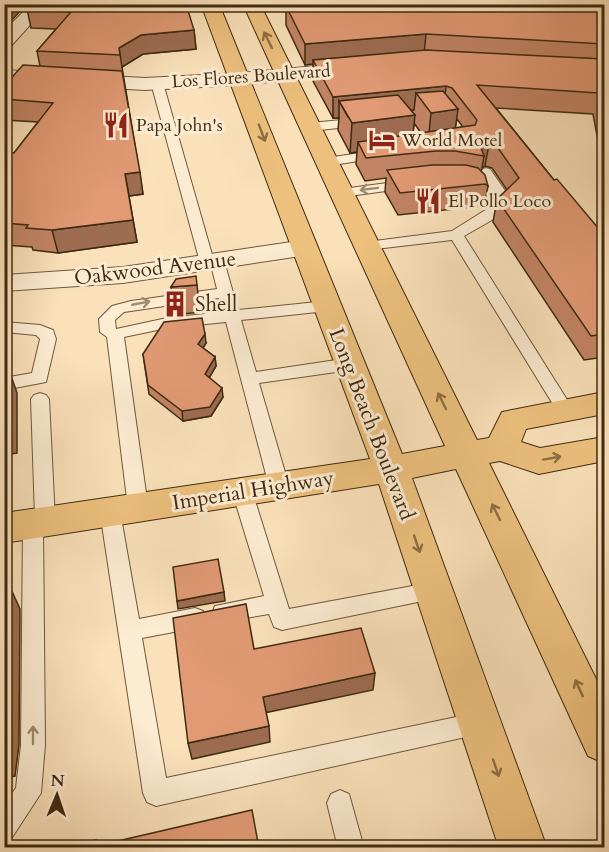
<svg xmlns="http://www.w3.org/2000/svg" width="609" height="852" font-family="Cardo,serif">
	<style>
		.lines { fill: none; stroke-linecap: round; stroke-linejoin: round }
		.service-casing { stroke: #6d583b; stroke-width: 2 }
		.minor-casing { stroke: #6d583b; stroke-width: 2 }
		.primary-casing { stroke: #3e2b11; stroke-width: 2 }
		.service { fill: #fcecd2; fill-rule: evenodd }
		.minor { fill: #fcecd2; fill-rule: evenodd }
		.primary { fill: #edc07d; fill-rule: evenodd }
		.wall { fill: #c28464; stroke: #3e2b11; stroke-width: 1.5; fill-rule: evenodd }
		.shaded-wall { fill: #9e6c51; stroke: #3e2b11; stroke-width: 1.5 }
		.building { fill: #e19a74; stroke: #3e2b11; stroke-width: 1.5 }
		.oneway { stroke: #8d6e42 }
		.oneway2 { stroke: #9d8c72 }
		.labels { text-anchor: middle; stroke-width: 6; stroke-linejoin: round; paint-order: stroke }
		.far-street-label { font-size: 18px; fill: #3e2b11; stroke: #fcecd2 }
		.far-poi-label { font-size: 18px; fill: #3e2b11; stroke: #fcecd2; text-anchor: start }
		.street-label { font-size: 21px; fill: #3e2b11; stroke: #fcecd2 }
		.poi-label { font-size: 21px; fill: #3e2b11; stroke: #fcecd2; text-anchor: start }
	</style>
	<rect width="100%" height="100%" fill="#fae1ba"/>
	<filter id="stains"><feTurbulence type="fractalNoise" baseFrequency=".00333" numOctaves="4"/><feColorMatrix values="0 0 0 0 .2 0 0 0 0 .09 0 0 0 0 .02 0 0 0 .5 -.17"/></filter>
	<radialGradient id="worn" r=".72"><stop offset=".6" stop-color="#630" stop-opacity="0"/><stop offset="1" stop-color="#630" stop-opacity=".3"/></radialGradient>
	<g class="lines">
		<!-- service casing -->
		<g class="service-casing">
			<g id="service">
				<path d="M157,80L163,83L213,258H222L224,261L238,310L327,301L335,306L327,311L241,320L256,372L350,358L356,360L358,364L356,368L350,370L259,383L289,486L286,491L279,493L272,491L269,486L226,322L167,328L124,337L148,507L145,512L138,515L131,512L128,507L107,337L100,332L99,319L112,306L131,301L217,289L211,265H202L200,262L151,83ZM219,298L223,312L167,318L116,329L115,320L124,312Z"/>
				<path d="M363,118L369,122L367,125L310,131L304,127L310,123Z"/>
				<path d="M381,150L387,154L385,157L326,166L320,162L326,158Z"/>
				<path d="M485,168L490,169L512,201L492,220L464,236L571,406L574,410L571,414L565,416L559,414L452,240L367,250L360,246L367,242L452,231L487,209L480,194L460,180L462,177H472L489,187L479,172Z"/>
				<path d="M410,180L415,181L417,184L415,187L342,197L335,193L342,189Z"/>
				<path d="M4,322L40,325L53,330L56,339L46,382L4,390V378L32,373L40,339L36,335L4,332Z"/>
				<path d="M40,393L46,395L49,399L55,521L52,527L43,528L45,745L41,793L13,836L4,840V804L16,788L21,745L23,524L26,518L35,517L31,399L34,395Z"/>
				<path d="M242,484L249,486L252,491L289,609L434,582L442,585L445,591L442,597L282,630L274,627L269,614L223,622L215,620L212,613L215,606L264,596L232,491L235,486Z"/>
				<path d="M110,504L117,506L120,512L139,619L195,608L203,611L206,618L203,625L195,628L142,638L166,778L480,712L488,716L492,724L488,732L156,806L147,802L143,793L100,512L103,506Z"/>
				<path d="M340,790L349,794L364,848H338L327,803L331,794Z"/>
			</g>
		</g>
		<!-- minor casing -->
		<g class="minor-casing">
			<g id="minor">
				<path d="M31,4H49L11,46L4,48V31Z"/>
				<path d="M359,62L366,64L369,68L366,72L240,85L145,90L4,82V70L145,78L240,73Z"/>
				<path d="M305,240L314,242L318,248L314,254L123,283L4,291V275L123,267Z"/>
			</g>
		</g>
		<!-- primary casing -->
		<g class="primary-casing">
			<path id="primary" d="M201,4H219L402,454L445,446L243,4H260L477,440L489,438L502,412L604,392V414L526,429L521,442L540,448L604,437V461L539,474L500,461L489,463L604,695V763L588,756L456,469L412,478L547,848H499L379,484L4,543V513L370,459Z"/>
		</g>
		<!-- service -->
		<use href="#service" class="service"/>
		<!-- minor -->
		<use href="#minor" class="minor"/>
		<!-- primary -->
		<use href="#primary" class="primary"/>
	</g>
	<!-- wall -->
	<g class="wall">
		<path d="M31,4L194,30L196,49L143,54L122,67L143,194L129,196L137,242L58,253L33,250L32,247L4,245V152L14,153L38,122L4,120V86L40,66L37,51L56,29L31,28L27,9Z"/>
		<path d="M293,4H604V173L593,114L496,108L554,180L604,235V357L584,360L493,222L497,199L507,190L492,168L485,166L482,168L481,171L488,186L484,208L482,206L398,215L385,192L386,178L365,181L356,164L357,152L350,153L338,130L339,118H333L313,81V64L305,65L286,25V6L293,5ZM457,119L463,127L455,128ZM414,123L421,133L413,134Z"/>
		<path d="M197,285L200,312L175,315L171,287Z"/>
		<path d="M206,343L203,348L215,357L216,366L209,378L223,397L211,416L183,421L149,394L143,354Z"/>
	</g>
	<!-- shaded-wall -->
	<g class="shaded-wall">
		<path d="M5,4H27L6,26L4,20Z"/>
		<path d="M194,30L196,49L143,54L122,67L119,48L141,35Z"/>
		<path d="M426,34L424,54L313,60V64L305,65V44Z"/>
		<path d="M446,86L444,107L416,93L414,110L348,117L339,101V118H333V97Z"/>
		<path d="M458,109L454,138L428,143L431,113Z"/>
		<path d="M415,115L412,144L358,142L357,152L350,153L352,123Z"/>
		<path d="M489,144L485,166L482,168L484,156L481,148Z"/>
		<path d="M140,172L143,194L129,196L125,174Z"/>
		<path d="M133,220L137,242L58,253L52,230Z"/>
		<path d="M205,334L206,343L199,354L198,344Z"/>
		<path d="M215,357L216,366L206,383L205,374Z"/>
		<path d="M9,370L17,393V453L4,455V430Z"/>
		<path d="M222,388L223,397L211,416L183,421L182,411Z"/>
		<path d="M10,587L20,609L19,745L15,776L4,778V750Z"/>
		<path d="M224,592L225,601L178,609L177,601Z"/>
		<path d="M375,673L373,690L264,713L263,697Z"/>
		<path d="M269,726L270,742L192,759L188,743Z"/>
	</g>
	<!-- building -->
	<g class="building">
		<path d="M31,4H186L194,30L141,35L119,48L120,55L37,51L71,12L27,9Z"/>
		<path d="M305,4H604V44L426,34L305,44L286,6Z"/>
		<path d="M426,50L604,59V123L598,93L477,85L554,180L557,179L604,235V334L591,336L497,199L519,178L496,145L489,144L481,148L484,156L455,151H436L366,158L358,142L475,125L477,120L452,88L446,86L333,97L313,60Z"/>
		<path d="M23,65L122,71L140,172L125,174L133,220L52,230L26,228L28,225L4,223V152L14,153L53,103L4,99V86Z"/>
		<path d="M443,91L458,109L431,113L416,93Z"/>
		<path d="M398,95L415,115L352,123L339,101Z"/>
		<path d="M432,165H466L478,168L485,175L488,186L485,184L400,193L387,170Z"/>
		<path d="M196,276L197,285L171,287L176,279Z"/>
		<path d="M202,318L205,334L198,344L215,357L205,374L222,388L210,407L182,411L148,385L143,354L164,322Z"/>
		<rect x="4" y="370" width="5" height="60"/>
		<path d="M218,559L224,592L177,601L173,567Z"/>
		<path d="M10,587L8,725L4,750V588Z"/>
		<path d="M246,604L254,649L361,628L375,673L263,697L269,726L188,743L173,618Z"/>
		<path d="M252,810L259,848H64L96,840V846Z"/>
	</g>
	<!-- one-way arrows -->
	<defs><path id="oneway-shaft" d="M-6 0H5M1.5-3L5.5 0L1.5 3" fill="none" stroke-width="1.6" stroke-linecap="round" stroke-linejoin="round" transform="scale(1.5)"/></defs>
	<g class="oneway">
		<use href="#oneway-shaft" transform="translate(268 40) rotate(-116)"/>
		<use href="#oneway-shaft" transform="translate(262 133) rotate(69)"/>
		<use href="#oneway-shaft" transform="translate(442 401) rotate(-116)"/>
		<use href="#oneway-shaft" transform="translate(552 458) rotate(-10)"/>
		<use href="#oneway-shaft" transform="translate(496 512) rotate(-116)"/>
		<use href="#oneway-shaft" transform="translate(417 544) rotate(71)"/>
		<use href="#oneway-shaft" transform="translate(579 688) rotate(-115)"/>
		<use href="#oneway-shaft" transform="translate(496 768) rotate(71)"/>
	</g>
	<g class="oneway2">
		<use href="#oneway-shaft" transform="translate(369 189) rotate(173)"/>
		<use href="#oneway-shaft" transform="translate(141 303) rotate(-11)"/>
		<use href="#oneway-shaft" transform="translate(33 735) rotate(-90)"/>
	</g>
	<!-- icons -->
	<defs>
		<g id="restaurant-bare" transform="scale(2.07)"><path d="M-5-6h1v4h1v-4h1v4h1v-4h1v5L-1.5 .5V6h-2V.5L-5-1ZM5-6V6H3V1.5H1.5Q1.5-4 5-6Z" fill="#8f2418" stroke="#fcecd2" stroke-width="2.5" paint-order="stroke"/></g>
		<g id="hotel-bare" transform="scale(2.07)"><path d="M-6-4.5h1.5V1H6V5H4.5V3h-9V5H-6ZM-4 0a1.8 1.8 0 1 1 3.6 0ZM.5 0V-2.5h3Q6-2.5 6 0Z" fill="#8f2418" stroke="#fcecd2" stroke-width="2.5" paint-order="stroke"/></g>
		<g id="building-bare" transform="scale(2.07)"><path d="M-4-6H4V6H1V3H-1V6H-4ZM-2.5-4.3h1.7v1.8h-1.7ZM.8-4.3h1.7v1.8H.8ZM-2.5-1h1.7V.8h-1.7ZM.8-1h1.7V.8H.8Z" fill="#8f2418" stroke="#fcecd2" stroke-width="2.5" paint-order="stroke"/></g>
	</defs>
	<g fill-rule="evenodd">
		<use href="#restaurant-bare" x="116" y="125"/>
		<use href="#hotel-bare" x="382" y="140"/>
		<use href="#restaurant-bare" x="428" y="201"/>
		<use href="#building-bare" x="175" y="304"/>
	</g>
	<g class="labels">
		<!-- far-street labels -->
		<g class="far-street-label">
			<text transform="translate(251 76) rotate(-4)" y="6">Los Flores Boulevard</text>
		</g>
		<!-- far-poi labels -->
		<g class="far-poi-label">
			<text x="136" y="131">Papa John's</text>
			<text x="402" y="146">World Motel</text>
			<text x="448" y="207">El Pollo Loco</text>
		</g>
		<!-- street labels -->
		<g class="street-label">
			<text transform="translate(155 268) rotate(-7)" y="7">Oakwood Avenue</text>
			<text transform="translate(372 424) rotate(69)" y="7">Long Beach Boulevard</text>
			<text transform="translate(253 490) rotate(-9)" y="7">Imperial Highway</text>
		</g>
		<!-- poi labels -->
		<g class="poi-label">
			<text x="195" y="311">Shell</text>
		</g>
	</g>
	<!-- margin -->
	<rect width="609" height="852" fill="none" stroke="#fae1ba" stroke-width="24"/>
	<rect x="6" y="6" width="597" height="840" fill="none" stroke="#3e2b11" stroke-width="3"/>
	<rect x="12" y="12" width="585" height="828" fill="none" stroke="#3e2b11" stroke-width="1.5"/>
	<!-- north arrow -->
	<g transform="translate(57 795) rotate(2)" stroke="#fcecd2" stroke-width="4.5" paint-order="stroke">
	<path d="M0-4.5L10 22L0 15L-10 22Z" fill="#3e2b11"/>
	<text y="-9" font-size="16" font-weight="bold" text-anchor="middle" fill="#3e2b11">N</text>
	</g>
	<rect width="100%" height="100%" filter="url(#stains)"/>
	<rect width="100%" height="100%" fill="url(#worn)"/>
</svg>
